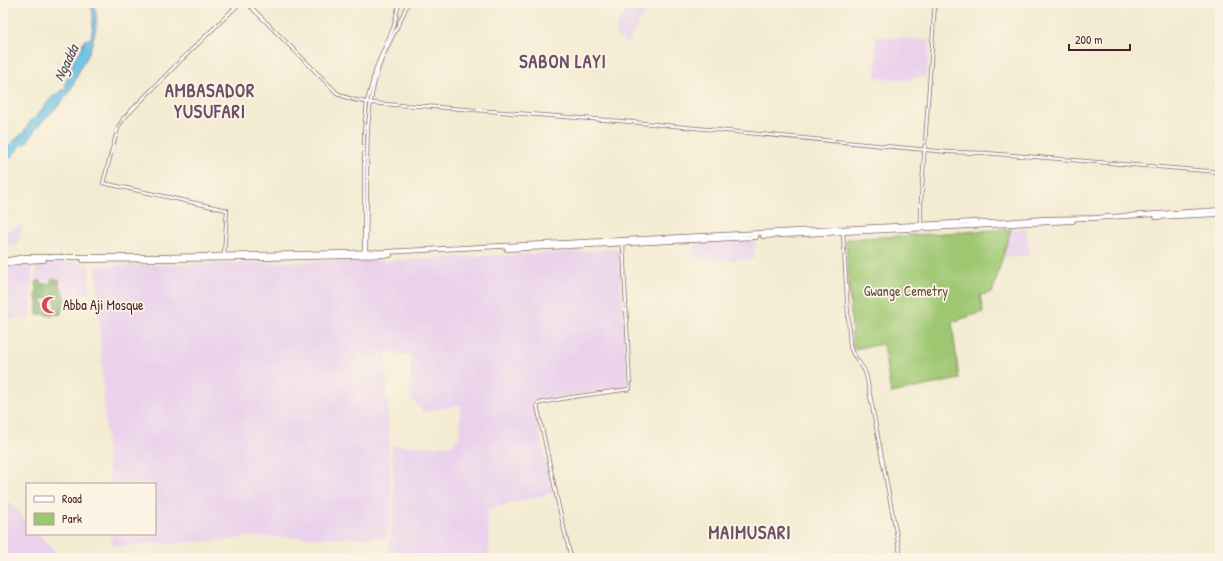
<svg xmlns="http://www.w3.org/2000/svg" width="1223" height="561" font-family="'Patrick Hand',sans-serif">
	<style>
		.built { fill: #ead1ec }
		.green { fill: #9ec772; stroke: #74734e }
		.forest { fill: #7eac64; stroke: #646648; fill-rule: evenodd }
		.water { fill: #6ac3e8; stroke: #5a718a }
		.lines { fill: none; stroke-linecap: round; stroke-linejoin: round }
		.secondary-casing { stroke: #856665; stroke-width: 4 }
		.highway-casing { stroke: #856665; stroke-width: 5.5 }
		.secondary { stroke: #fff; stroke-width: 2.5 }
		.highway { stroke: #fff; stroke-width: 4 }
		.labels { text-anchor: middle; stroke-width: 3.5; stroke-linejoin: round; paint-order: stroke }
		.park-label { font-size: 14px; fill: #635140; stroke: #fcf5e5 }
		.poi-label { font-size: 14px; fill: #4a1f2b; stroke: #fcf5e5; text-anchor: start }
		.water-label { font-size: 15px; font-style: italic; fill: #545064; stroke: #fcf5e5 }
		.district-label { font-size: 18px; font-weight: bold; letter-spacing: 1px; fill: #6e4f69; stroke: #fcf5e5 }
	</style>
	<rect width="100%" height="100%" fill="#fcf5e5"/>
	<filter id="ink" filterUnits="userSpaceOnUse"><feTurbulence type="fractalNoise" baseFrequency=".025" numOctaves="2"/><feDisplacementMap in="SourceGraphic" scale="8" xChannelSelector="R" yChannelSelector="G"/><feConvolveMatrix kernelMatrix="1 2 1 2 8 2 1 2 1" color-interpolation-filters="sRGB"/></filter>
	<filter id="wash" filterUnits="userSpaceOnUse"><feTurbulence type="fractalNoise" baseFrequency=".012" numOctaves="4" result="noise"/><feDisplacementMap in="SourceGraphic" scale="16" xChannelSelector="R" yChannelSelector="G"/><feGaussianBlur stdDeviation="0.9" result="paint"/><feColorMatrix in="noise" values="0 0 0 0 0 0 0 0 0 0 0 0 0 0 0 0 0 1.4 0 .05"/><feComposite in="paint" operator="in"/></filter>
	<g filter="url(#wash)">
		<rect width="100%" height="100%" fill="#f3ebd2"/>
		<!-- built -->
		<g class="built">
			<path d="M631,3H644L648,5L628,44L617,37L616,28Z"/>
			<path d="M876,37L930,40L926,78L913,77L912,80L876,78Z"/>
			<path d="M23,224L18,242V245L3,247V232Z"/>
			<path d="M1026,228L1031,256L1002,257L1011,229Z"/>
			<path d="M740,240H756L753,260L696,259L694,243Z"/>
			<path d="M620,249L627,388L621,387L533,401L552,493L487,510L490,558H388L394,505L391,445L412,446H451L459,437L461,405L423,412L409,395L411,356L386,352L391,508L387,538L250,537L219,541L112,546L111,534H155V484H109L96,266L382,260L383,261Z"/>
			<path d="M36,261L89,263L90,293L63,294L64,281L36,282Z"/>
			<path d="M32,263L31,318L3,320V266Z"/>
			<path d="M3,495L27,522V534H38L60,558H3Z"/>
		</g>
		<!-- green -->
		<path class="green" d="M1011,229L992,293L980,295L983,312L952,322L959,379L891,393L883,344L853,349L846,239Z"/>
		<!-- forest -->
		<path class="forest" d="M52,279H57L60,281L59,286L61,287L65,299L61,312V314L59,315L57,314L51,316L43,314L37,315L36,293L37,290L36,283L37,281H41V283L45,284L50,283ZM44,298L48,300H55V309L45,310L44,303L41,300Z"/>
		<!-- water -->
		<path class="water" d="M89,3H93C101,18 93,44 86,59C84,62 82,64 81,67C77,76 73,86 68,94C59,106 48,115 38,126C34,131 30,138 26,144H23L3,165V151L23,133L30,122L34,119L52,97L60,93L62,90H65L67,88L65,85L76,56L81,50L85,39L87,40L91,37C93,28 95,10 89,3Z"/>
	</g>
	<g filter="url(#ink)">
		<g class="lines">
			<!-- secondary casing -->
			<g class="secondary-casing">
				<g id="secondary">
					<path d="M247,3L337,93C356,105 400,105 423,106L632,122L948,152L985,153L1220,172"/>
					<path d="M921,226V200L935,3"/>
					<path d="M843,233L850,347C853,357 862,364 866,374L901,558"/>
					<path d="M366,253C366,231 367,210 367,188C367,149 366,111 377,73C384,48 399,27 408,3"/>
					<path d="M364,254V133L367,102L376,68L394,26L399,3"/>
					<path d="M224,255L227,210L103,183L118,128L123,119L181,60L240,3"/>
					<path d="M571,558L558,503L537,405L540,403L572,397L630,389V388L623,244"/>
				</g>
			</g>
			<!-- highway casing -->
			<g class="highway-casing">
				<g id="highway">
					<path d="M1156,217L1220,214"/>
					<path d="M763,236L1073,221"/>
					<path d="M507,249L756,237"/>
					<path d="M83,260L268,258L390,255"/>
					<path d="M3,261L24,257H156L384,252L974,222L988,223L1043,219L1094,218L1220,210"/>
					<path d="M3,264L25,261L44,260"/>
				</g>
			</g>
			<!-- secondary -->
			<use href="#secondary" class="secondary"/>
			<!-- highway -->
			<use href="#highway" class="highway"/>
		</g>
	</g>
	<!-- icons -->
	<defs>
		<g id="mosque-bare" transform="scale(1.38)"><path d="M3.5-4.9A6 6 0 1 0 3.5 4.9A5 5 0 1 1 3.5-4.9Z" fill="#d1495b" stroke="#fcf5e5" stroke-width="2.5" paint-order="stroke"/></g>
	</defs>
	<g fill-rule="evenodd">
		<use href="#mosque-bare" x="50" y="305"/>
	</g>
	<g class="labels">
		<!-- park labels -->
		<g class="park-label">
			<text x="906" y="296">Gwange Cemetry</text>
		</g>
		<!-- poi labels -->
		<g class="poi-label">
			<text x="63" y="310">Abba Aji Mosque</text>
		</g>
		<!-- water labels -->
		<g class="water-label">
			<text transform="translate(66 63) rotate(-64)" y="5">Ngadda</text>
		</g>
		<!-- district labels -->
		<g class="district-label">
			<text x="563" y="68">SABON LAYI</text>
			<text x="210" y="97">AMBASADOR<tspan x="210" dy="21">YUSUFARI</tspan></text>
			<text x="750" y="539">MAIMUSARI</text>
		</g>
	</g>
	<!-- margin -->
	<rect width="1223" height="561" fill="none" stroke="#fcf5e5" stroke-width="16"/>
	<!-- legend -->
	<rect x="26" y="483" width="130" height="52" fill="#fcf5e5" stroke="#b59f9b"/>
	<rect x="34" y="496" width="20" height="6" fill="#ffffff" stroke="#b59f9b"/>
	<text x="62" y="503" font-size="12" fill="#4a1f2b">Road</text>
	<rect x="34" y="513" width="20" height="12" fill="#9ec772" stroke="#b59f9b"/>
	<text x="62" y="523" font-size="12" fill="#4a1f2b">Park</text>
	<!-- scale -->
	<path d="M1069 44v6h61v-6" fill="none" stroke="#4a1f2b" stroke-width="2"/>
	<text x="1075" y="44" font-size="12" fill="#4a1f2b" stroke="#fcf5e5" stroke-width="3" paint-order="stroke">200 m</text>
</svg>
